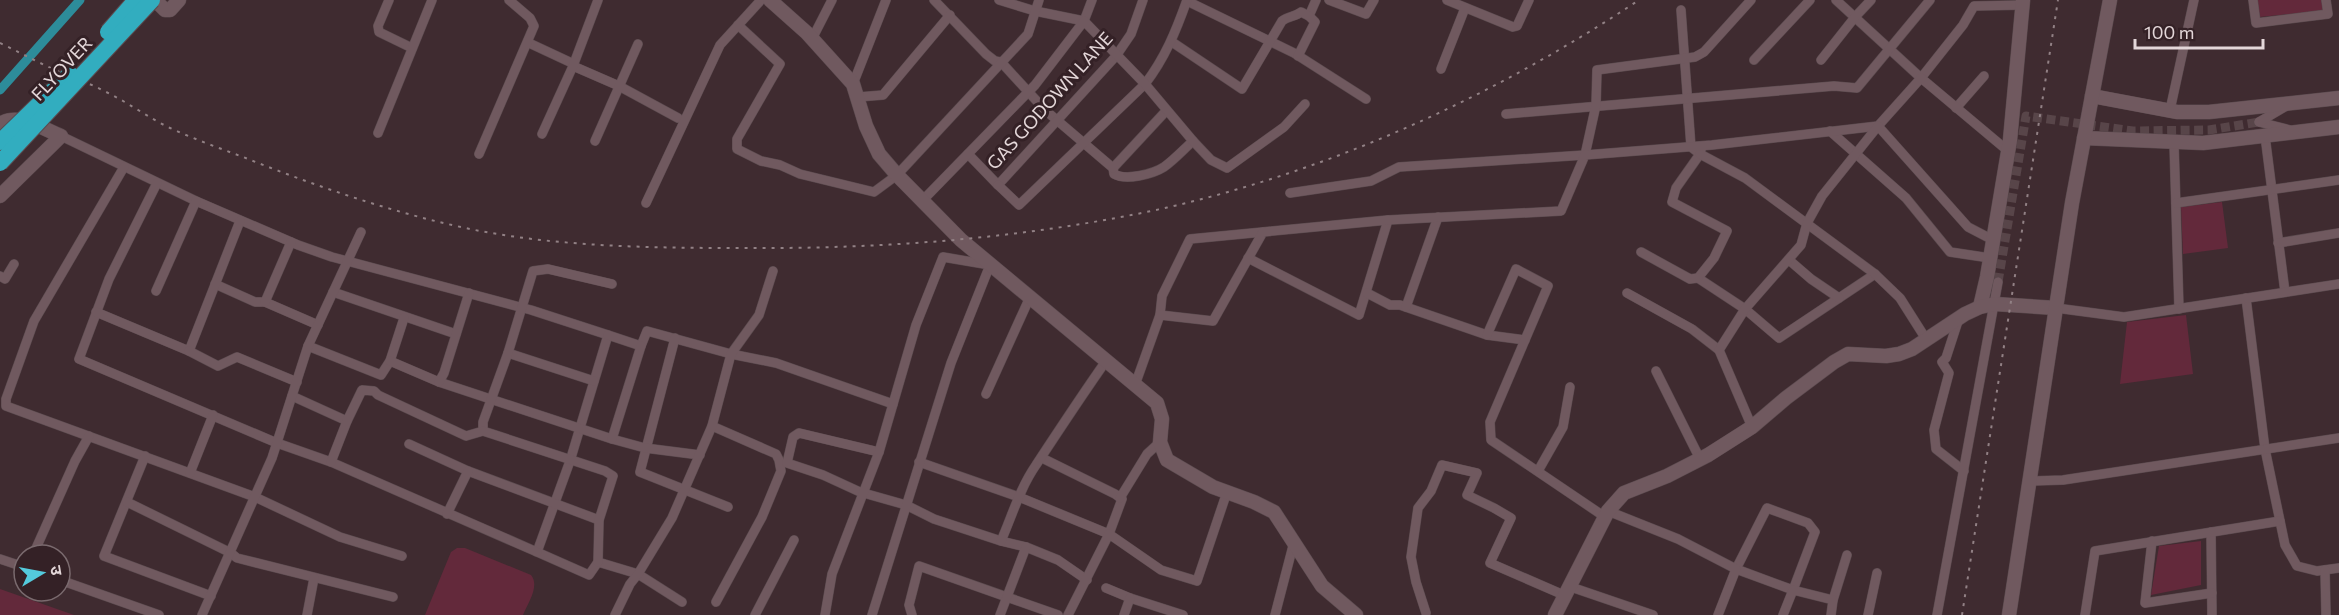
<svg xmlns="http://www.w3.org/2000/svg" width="2339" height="615" font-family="Commissioner,'Noto Sans Devanagari',sans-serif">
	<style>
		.green { fill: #63293b }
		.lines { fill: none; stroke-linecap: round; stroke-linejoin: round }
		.canal { stroke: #2d8c9a; stroke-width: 9 }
		.street-tunnel { stroke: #584549; stroke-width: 9; stroke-dasharray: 9 4.5; stroke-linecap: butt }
		.street-casing { stroke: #5a4a4e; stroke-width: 10 }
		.secondary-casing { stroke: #5a4a4e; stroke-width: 15 }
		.street { stroke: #70595f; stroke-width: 9 }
		.secondary { stroke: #70595f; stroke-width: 14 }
		.rail { stroke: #928185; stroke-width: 2; stroke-dasharray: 3 6; stroke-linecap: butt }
		.highway-bridge-casing { stroke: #5a4a4e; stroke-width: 18; stroke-linecap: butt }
		.highway-bridge { stroke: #32adbf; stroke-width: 16 }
		.labels { text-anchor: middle; stroke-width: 6; stroke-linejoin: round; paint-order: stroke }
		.street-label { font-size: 18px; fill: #e4d7d9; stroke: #342126 }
	</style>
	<rect width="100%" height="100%" fill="#3f2b30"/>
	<!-- green -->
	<g class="green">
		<path d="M2257,0H2322L2323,11L2259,17Z"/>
		<path d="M2222,202L2228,248L2183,254L2181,207Z"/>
		<path d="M2186,315L2193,374L2120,384L2127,322Z"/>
		<path d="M2201,541V585L2151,595L2159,546Z"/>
		<path d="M457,548H465L531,575C540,586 528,603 523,615H425L451,552Z"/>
		<path d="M0,589L74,615H0Z"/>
	</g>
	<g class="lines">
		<!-- canal -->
		<path class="canal" d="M0,90L80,0"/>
		<!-- street-tunnel -->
		<path class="street-tunnel" d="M1998,282L2026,116L2133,131L2209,130L2259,122"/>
		<!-- street casing -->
		<g class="street-casing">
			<g id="street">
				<path d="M389,0L378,26L379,32L412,48"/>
				<path d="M934,0L986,54L995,61L1001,62L1045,110L1113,168L1114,174C1126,181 1153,174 1164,167C1174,160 1184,149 1193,141"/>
				<path d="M999,0L1035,11L1084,21L1092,0"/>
				<path d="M1329,0L1366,14L1374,0"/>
				<path d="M1447,0L1513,27L1517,26L1529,0"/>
				<path d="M1836,0L1921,78L1963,25L1974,6L2023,5"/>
				<path d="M2253,0L2256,23L2328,14L2326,0"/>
				<path d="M1187,1L1294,53L1366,99"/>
				<path d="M1681,10L1691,147L1700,154L1676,188L1672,202L1727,231L1714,258L1698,278L1745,309L1779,338L1875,274"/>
				<path d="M1309,16L1316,0"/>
				<path d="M738,25L780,64L737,139V149L761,161L780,165L800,174L874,192L897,175L1028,34L1039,0"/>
				<path d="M812,39L832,0"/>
				<path d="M1172,42L1242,89L1282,21C1288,16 1295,17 1301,12L1309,16L1315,22L1298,56"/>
				<path d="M529,43L574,64"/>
				<path d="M1754,60L1810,0"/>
				<path d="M1821,60L1855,17L1871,0"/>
				<path d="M573,66L619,86L678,118"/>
				<path d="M1441,69L1465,8"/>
				<path d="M853,84L886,0"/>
				<path d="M858,97L883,95L950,15"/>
				<path d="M1956,108L1984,76"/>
				<path d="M2170,110L2194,0"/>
				<path d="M1506,114L1834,86L1857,88L1930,0"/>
				<path d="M2259,122L2290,130"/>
				<path d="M2259,122L2288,105"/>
				<path d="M1830,131L1906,198L1950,252L1990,258"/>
				<path d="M378,133L432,0"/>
				<path d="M542,134L573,66L598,0"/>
				<path d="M61,136L196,201L298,245L332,257L531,310L608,335L570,461L537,552L589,575L598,562L638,574L682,602"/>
				<path d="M2265,136L2285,292"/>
				<path d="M595,141L638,44"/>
				<path d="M2174,143L2179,309"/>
				<path d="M1701,150L1700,154L1745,178L1875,274L1900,298L1926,339"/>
				<path d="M479,154L534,26L530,18L509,0"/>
				<path d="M968,154L998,185L1116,56L1131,34L1143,0"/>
				<path d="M124,167L34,321L6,399V406L255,497L340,537L402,556"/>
				<path d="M1113,168L1166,111"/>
				<path d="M157,183L109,279L79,359L277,443L331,462L537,552"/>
				<path d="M998,185L1019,205L1145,84C1165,58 1176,31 1187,0"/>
				<path d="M1290,193L1371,181L1399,167L1585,155L1596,105L1597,70L1695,57L1704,52L1751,0"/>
				<path d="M923,200L1035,85L1084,21L1145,84L1193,141L1211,160L1227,168L1284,127L1305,104"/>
				<path d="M646,203L720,45L761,0"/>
				<path d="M2176,203L2339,180"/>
				<path d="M2278,243L2339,233"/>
				<path d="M1641,252L1690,279L1698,278"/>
				<path d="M1248,258L1359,315L1388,220"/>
				<path d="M1789,260L1811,279L1839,298"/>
				<path d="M0,276L5,279L14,264"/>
				<path d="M215,284L255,302H265L318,325"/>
				<path d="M156,291L196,201"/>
				<path d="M333,292L456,334"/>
				<path d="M1367,293L1390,305H1400L1487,335L1525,340"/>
				<path d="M1627,293L1692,329L1719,350"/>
				<path d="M2246,298L2265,449L2285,545L2297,566L2317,571L2339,568"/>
				<path d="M265,302L291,242"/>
				<path d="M1406,307L1438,217"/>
				<path d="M2056,308L2124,317L2339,284"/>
				<path d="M96,312L189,351L240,221"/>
				<path d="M1160,315L1162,296L1190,239L1263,232"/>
				<path d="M1959,318L1946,358L1942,362L1949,373L1934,430L1936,449L1964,471"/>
				<path d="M608,335L641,346L647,331L731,354L776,363L893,404"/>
				<path d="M1487,335L1516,269L1548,286L1490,422L1491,440L1605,517"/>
				<path d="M675,338L640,472L728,507"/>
				<path d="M308,346L381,375L390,361L404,318"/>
				<path d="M189,351L218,366L237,357L297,382"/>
				<path d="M508,353L594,381"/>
				<path d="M390,361L439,382L612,439L645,448L700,455"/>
				<path d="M1656,371L1700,459"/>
				<path d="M439,382L444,373L469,293"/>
				<path d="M1135,385L1160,315L1213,321L1263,232L1388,220L1561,211L1585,155L1712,145L1878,126L1921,78L2008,151"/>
				<path d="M986,394L1030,297"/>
				<path d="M292,396L347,421"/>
				<path d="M712,426L776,454L779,460L781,471L762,517L716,602"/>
				<path d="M1752,427L1719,350L1745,309L1801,245L1807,223L1822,196L1878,126L1968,227L1993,240"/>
				<path d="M483,431V422L508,353L533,271L548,269L612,284"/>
				<path d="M612,439L641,346"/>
				<path d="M409,444L468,471L599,520"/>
				<path d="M879,452L799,433L793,437L787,463L823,475L860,492L906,505L934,519L1001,541L1026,547L1058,560L1087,580"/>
				<path d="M145,456L104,556L211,596"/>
				<path d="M331,462L347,421L362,390L374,391L378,395L466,436L483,431L605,471L613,476L599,520L598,562"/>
				<path d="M919,462L1019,497L1109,534L1122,499L1115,494L1042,458"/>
				<path d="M1538,471L1563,427L1570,387"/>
				<path d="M190,473L213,415"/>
				<path d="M2030,481L2063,480L2339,438"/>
				<path d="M1120,498L1147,454L1160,442"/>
				<path d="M127,502L231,553L237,558L393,597"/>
				<path d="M1767,508L1808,523L1815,532L1793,590L1736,569Z"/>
				<path d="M1608,511L1678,539L1736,569L1718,615"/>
				<path d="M447,514L468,471"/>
				<path d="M2211,532L2212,615"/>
				<path d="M1001,541C1012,516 1020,488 1036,465C1059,430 1082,395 1106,361"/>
				<path d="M2152,541L2145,603L2212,593"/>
				<path d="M33,555L75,461L89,436"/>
				<path d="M0,559L24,567"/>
				<path d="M2325,570L2326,615"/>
				<path d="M60,580L159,615"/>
				<path d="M1571,587L1653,615"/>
				<path d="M1106,588L1130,598L1183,615"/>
				<path d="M1833,600L1847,555"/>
				<path d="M1426,613L1416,582L1411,557L1418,508L1431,491L1442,465L1477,473L1467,495L1494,508L1511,518L1490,563L1566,596"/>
				<path d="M202,615L272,458L308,346L361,232"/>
				<path d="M307,615L314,578"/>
				<path d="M615,615L630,584L638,574L672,518L712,426L731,354L759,315L773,271"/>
				<path d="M755,615L794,540"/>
				<path d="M825,615L832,574L879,452L916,325L943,257L990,265L951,363L872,615"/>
				<path d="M912,615L909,605L919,566L1058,615"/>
				<path d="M1000,615L1026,547"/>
				<path d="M1068,615L1109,534L1161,570L1197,581L1227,492"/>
				<path d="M1124,615L1130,598"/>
				<path d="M1275,615L1294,542"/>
				<path d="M1783,615L1793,590L1833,600L1831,615"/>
				<path d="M1868,615L1877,573"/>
				<path d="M1937,615L1998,282"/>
				<path d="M2085,615L2095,551L2280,521"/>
			</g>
		</g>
		<!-- secondary casing -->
		<g class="secondary-casing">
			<g id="secondary">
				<path d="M155,0L165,10H170L179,0"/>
				<path d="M770,0L807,33L853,84L866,126L879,154L897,175L961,240L1157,403L1162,419L1160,442L1167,460L1213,487L1254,502L1274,512L1322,586L1356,615"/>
				<path d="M2092,96L2177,112H2209L2339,98"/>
				<path d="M0,124C19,112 43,129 61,136L0,196"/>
				<path d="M2084,138L2203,143L2339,127"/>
				<path d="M1980,307L1987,277L2010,140L2023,0"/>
				<path d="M1555,615L1608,511L1624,493L1667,476L1708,455L1752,427L1786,398L1834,362L1848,354L1886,356L1899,354L1912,349L1965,314L1980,307L1995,304L2056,308"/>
				<path d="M2009,615L2072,203L2110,0"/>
			</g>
		</g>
		<!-- street -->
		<use href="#street" class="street"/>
		<!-- secondary -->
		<use href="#secondary" class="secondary"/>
		<!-- rail -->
		<g class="rail">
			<path d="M0,43C21,53 41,64 62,73C76,79 89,83 102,90C126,101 147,117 170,128C194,139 219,148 243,157C318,187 396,214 475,230C562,247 653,248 743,248C881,249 1020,239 1156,210C1329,172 1493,97 1639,0"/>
			<path d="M1962,615L2058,0"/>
		</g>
		<!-- highway-bridge casing -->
		<g class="highway-bridge-casing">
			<g id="highway-bridge">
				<path d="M108,32L136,0"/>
				<path d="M0,142L70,74"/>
				<path d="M0,163L152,0"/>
			</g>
		</g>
		<!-- highway-bridge -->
		<use href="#highway-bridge" class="highway-bridge"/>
	</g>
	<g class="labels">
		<!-- street labels -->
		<g class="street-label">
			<text transform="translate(62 69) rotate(-47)" y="6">FLYOVER</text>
			<text transform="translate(1050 101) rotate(-48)" y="6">GAS GODOWN LANE</text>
		</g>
	</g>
	<!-- north arrow -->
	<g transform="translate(42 573) rotate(80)"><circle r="28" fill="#342126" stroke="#7a6a6e" stroke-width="1.5"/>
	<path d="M0-4.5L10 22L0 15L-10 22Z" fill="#54cadc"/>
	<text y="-9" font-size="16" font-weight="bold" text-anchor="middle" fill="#e4d7d9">उ</text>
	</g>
	<!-- scale -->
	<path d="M2135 39v9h128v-9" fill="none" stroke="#e4d7d9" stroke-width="3"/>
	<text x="2144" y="39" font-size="18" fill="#e4d7d9" stroke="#342126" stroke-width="4.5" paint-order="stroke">100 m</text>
</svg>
